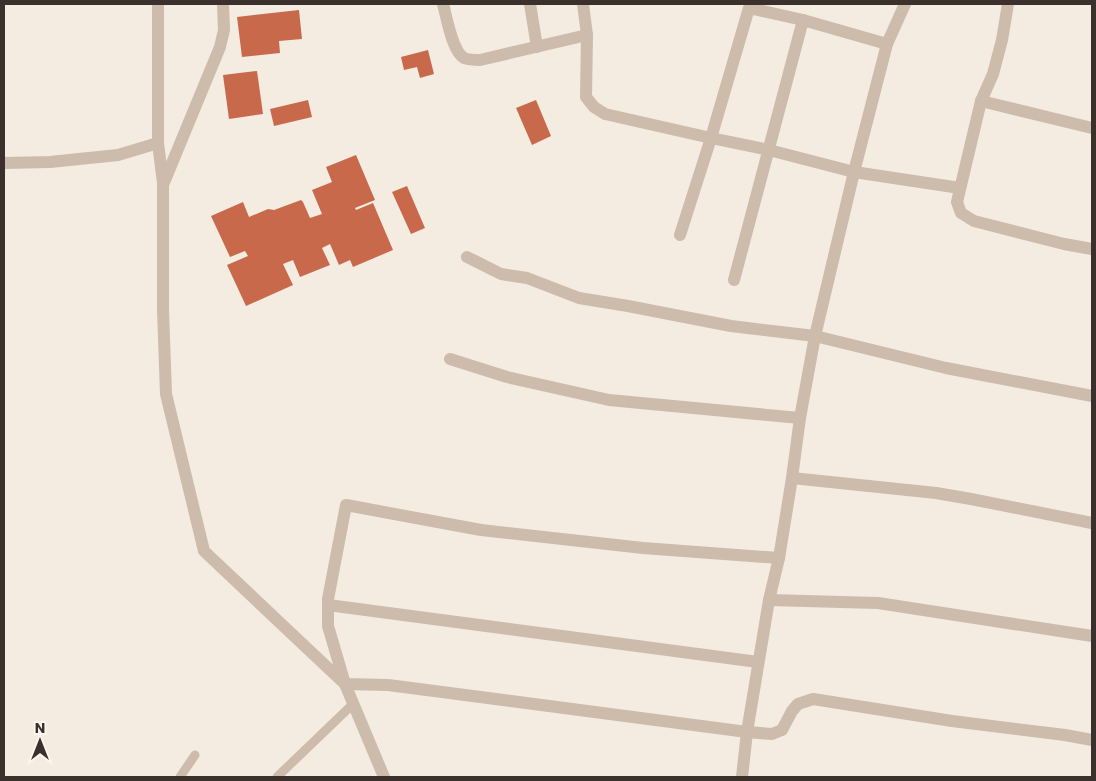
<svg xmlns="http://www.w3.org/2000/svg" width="1096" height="781" font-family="Poppins,sans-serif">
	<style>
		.building { fill: #c8694b }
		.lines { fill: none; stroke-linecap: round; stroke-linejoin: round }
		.service { stroke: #cdbbac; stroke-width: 9 }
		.minor { stroke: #cdbbac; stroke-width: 12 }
	</style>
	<rect width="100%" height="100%" fill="#f4ebe1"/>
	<!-- building -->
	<g class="building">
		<path d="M299,10L302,39L279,41L280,53L242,57L237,17Z"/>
		<path d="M428,50L434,74L420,78L417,67L404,70L401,57Z"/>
		<path d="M257,71L263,114L229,119L223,75Z"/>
		<path d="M308,100L312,117L274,126L270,109Z"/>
		<path d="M536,100L551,136L532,145L516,108Z"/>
		<path d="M356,155L375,200L355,208L356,210L373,203L393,250L353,267L350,260L339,265L330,244L322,248L330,265L300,277L293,260L283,264L293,285L246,306L227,265L248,256L245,251L230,257L211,216L243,202L249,217L268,209L274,210L301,200L303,202L310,218L322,214L312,190L332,182L326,167Z"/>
		<path d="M407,186L425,228L411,234L392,192Z"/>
	</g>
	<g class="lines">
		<!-- service -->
		<g class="service">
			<path d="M180,777L195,755"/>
			<path d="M277,777L353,704"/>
		</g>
		<!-- minor -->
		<g class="minor">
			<path d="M158,4V143L163,183"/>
			<path d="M223,4L224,30L220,47L163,185V310L166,394L204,551L345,684L388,685L442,692L747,732L772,734L782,730L792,711L798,704L813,699L952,721L1065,735L1092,740"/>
			<path d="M443,4C447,18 452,51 464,58C469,60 475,60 480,60L587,35L583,4"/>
			<path d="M530,4L537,47"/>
			<path d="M1008,4L1002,40L993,74L981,101L957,202L961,213L974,221L1064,244L1092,249"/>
			<path d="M587,35L586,97L594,107L605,114L711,138L769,150L854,172L960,188"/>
			<path d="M981,101L1092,128"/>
			<path d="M4,163L50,162L118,155L158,143"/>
			<path d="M680,235L711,138L749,8L803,20L887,44"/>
			<path d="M467,257L501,274L527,278L579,298L628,306L731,326L815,336L946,368L1092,396"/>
			<path d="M734,280L803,20"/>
			<path d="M450,359L507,377L609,400L800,418"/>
			<path d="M792,478L936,493L971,499L1092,523"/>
			<path d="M769,600L878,603L1092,636"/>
			<path d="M328,605L758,662"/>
			<path d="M384,777L345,684L328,626V599L346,505L481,530L643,548L779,558"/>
			<path d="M742,777L747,732L769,600L779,558L792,478L800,418L815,336L854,172L887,44L905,4"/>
		</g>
	</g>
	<!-- border -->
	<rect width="1096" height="781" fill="none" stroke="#3b302b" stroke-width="10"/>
	<!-- north arrow -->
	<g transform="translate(40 741)" stroke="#fbf5ee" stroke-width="4" paint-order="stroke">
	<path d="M0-4L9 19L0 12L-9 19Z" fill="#3b302b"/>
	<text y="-8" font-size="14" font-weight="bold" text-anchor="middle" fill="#3b302b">N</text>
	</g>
</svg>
